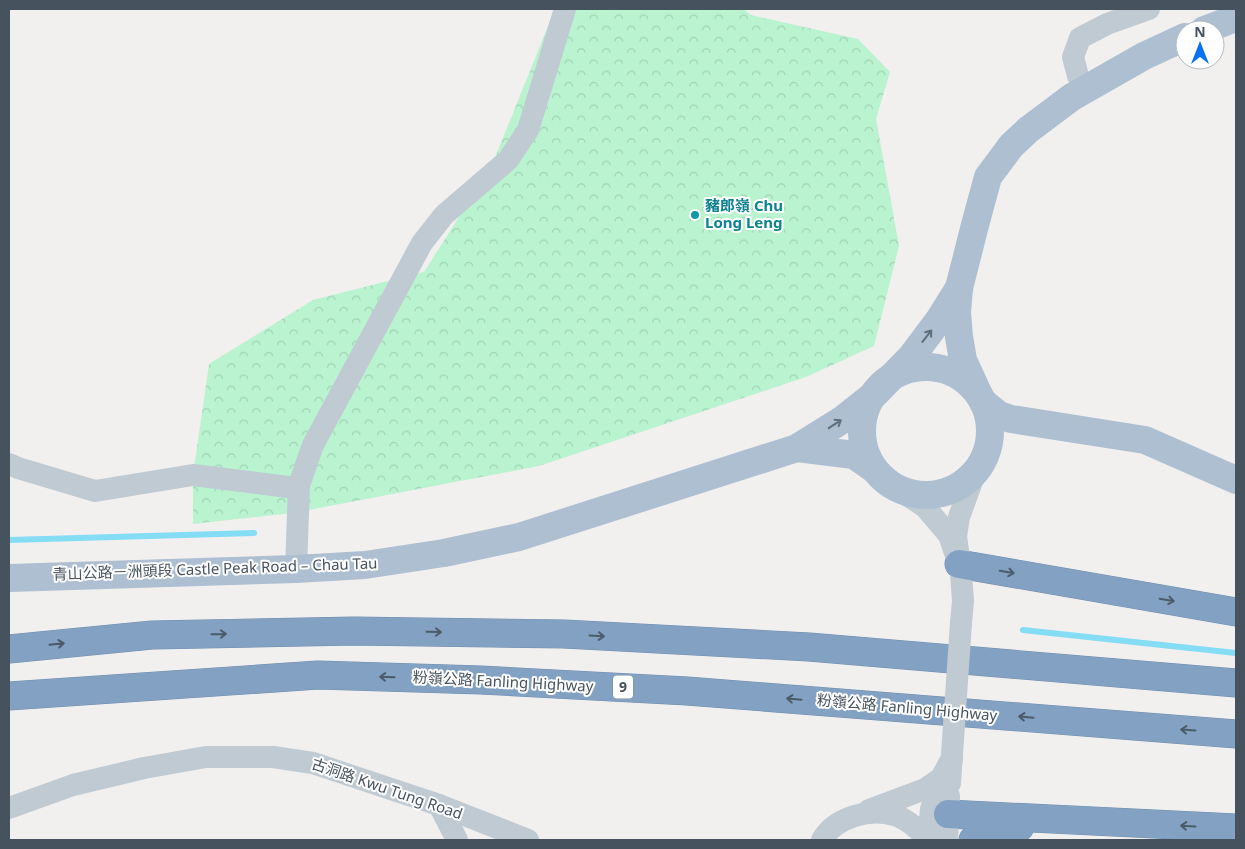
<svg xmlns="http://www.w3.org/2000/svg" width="1245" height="849" font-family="'Noto Sans','Noto Sans SC',sans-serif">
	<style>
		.forest { fill: url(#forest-crowns) }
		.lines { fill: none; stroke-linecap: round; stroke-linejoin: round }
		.stream { stroke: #84ddf4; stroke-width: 6 }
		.highway-casing { stroke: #6e8dae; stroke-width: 29 }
		.minor { stroke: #bfcad3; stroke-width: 22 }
		.major { stroke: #adbfd1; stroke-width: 28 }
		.highway { stroke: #83a2c3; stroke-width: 28 }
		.minor-bridge { stroke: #bfcad3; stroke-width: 22 }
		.oneway { stroke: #606e7c }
		.oneway2 { stroke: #4c5b69 }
		.culture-dot { fill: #0f9aa8; stroke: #fff; stroke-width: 2 }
		.labels { text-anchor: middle; stroke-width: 4; stroke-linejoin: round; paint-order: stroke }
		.shield { fill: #fff; stroke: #7e878f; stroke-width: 1 }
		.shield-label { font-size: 14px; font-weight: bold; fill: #46535f }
		.culture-label { font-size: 15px; font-weight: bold; fill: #0d838f; stroke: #fff; text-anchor: start }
		.street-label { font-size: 15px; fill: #46535f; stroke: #fff }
	</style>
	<defs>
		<pattern id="forest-crowns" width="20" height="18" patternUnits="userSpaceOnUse" patternTransform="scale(1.25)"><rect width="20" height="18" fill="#baf3d0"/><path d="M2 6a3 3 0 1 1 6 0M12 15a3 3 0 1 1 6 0" fill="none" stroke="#a1d2b5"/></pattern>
	</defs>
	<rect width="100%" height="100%" fill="#f2efef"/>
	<!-- forest -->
	<path class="forest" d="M555,9H743L751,15L858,39L890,72L876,119L899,246L874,346L806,377L539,466L293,513L193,524V475L209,364L313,300L424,272L492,165Z"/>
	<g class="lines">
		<!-- stream -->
		<g class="stream">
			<path d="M9,540L254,533"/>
			<path d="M1023,630L1236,653"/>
		</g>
		<!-- highway casing -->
		<g class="highway-casing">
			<g id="highway">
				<path d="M959,564L1236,612"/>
				<path d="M9,649L152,635L354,631L564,634L809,647L1236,683"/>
				<path d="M9,696L318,675L481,680L687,691L1236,734"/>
				<path d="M948,814L1236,828"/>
				<path d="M973,840L997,831L1020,827"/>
			</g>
		</g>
		<!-- minor -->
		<g class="minor">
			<path d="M1086,90L1078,76L1073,57L1080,38L1107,24L1149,9"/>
			<path d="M9,464L18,468L95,491L193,475L296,488L299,485"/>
			<path d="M898,489L925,507L949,535L955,553"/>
			<path d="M296,569L299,485L313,445L422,243L444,215L508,160L528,130L565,9"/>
			<path d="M961,623L963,601L961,573L956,536L959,517L975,473"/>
			<path d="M439,805L457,840"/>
			<path d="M9,808L73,785L144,768L206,757H273L313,763L439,805L528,840"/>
			<path d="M869,810L925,789L941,778L952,758"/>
			<path d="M822,840C835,817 870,808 894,815C908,819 919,830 928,840"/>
			<path d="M928,840L931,809L946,773"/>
			<path d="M947,840L949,796"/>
		</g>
		<!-- major -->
		<g class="major">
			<path d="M1204,30L1236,18"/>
			<circle cx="926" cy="431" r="64"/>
			<path d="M979,395L963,360L959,337L957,312L959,288L975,225L988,177L1011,146L1028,130L1072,97L1144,56L1185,37"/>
			<path d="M983,402L999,415L1011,419L1145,440L1236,480"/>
			<path d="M797,448L854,455L874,469"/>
			<path d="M9,578L296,569L365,565L444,553L519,537L797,448L842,420L876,393L912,356L939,320L959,288"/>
		</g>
		<!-- highway -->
		<use href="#highway" class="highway"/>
		<!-- minor-bridge -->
		<path class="minor-bridge" d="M950,783L961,623"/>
	</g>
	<!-- one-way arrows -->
	<defs><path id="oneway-shaft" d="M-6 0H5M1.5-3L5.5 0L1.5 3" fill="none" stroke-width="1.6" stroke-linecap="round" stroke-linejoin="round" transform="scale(1.25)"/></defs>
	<g class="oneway">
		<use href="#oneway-shaft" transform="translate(927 336) rotate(-52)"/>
		<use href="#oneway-shaft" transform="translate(835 424) rotate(-33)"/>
	</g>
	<g class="oneway2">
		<use href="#oneway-shaft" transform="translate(1007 572) rotate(10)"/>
		<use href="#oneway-shaft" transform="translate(1167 600) rotate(10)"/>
		<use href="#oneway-shaft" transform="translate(434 632) rotate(1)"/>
		<use href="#oneway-shaft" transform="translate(219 634) rotate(-1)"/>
		<use href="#oneway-shaft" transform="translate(597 636) rotate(3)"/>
		<use href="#oneway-shaft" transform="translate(57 644) rotate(-6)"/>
		<use href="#oneway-shaft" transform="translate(387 677) rotate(-178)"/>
		<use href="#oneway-shaft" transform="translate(794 699) rotate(-175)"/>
		<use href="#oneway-shaft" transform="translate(1026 717) rotate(-175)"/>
		<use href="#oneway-shaft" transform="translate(1188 730) rotate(-176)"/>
		<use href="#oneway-shaft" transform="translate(1188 826) rotate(-177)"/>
	</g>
	<!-- markers -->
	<circle class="culture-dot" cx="695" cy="215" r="5"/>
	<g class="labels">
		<!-- shield labels -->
		<rect class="shield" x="613" y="675.5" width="20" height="23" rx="4"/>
		<g class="shield-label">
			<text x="623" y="692">9</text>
		</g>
		<!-- culture labels -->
		<g class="culture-label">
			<text x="705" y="211">豬郎嶺 Chu<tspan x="705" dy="17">Long Leng</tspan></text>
		</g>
		<!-- street labels -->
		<g class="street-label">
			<text transform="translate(215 569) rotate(-2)" y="5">青山公路－洲頭段 Castle Peak Road – Chau Tau</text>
			<text transform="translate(503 682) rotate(3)" y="5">粉嶺公路 Fanling Highway</text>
			<text transform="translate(907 708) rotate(5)" y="5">粉嶺公路 Fanling Highway</text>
			<text transform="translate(387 789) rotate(19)" y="5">古洞路 Kwu Tung Road</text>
		</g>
	</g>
	<!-- border -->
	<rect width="1245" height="849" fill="none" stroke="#46535f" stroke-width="20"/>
	<!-- north arrow -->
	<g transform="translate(1200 45)"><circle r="24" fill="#ffffff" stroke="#b5babf"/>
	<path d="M0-4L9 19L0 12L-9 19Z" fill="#0971f3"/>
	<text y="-8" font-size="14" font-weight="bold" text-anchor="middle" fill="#46535f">N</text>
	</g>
</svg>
